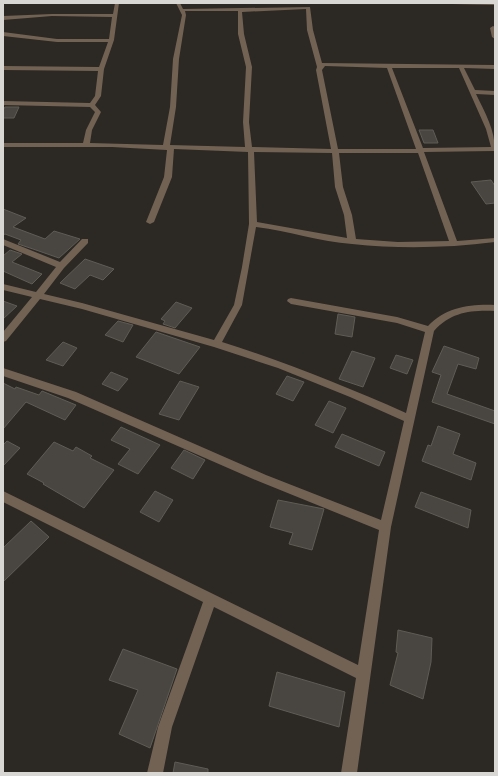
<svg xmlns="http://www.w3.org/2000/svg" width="498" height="776" font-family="'Sofia Sans Condensed',sans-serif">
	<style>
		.building { fill: #494540; stroke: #5f5b55 }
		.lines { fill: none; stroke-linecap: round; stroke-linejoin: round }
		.minor { fill: #716253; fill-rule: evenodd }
	</style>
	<rect width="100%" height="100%" fill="#2c2823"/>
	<!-- building -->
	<g class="building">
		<path d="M5,107H19L14,118H3V110Z"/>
		<path d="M419,130H433L438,143H424Z"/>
		<path d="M491,180L495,186V203L486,204L471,182Z"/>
		<path d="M3,209L26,218L13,227L45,239L54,231L80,239L59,258L33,249L18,244L21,240L5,234L3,235Z"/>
		<path d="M10,250L22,254L12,262L42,274L32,284L3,271V256Z"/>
		<path d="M85,259L114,269L103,280L90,275L75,289L60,283Z"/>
		<path d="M3,301L17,306L3,319Z"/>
		<path d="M176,302L192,308L175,328L163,324L165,321L161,319Z"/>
		<path d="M338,314L355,317L352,337L335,334Z"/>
		<path d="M118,321L133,325L123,342L105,335Z"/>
		<path d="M156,332L200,347L179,374L136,357Z"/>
		<path d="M63,342L77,348L63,366L46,360Z"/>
		<path d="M444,346L479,358L476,369L458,364L447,394L495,411V424L432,402L441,375L432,372Z"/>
		<path d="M352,351L375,358L363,387L339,379Z"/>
		<path d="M396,355L413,360L407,374L390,368Z"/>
		<path d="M111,372L128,379L118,391L102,384Z"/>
		<path d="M287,376L304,382L293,401L276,394Z"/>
		<path d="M180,381L199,387L179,420L159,414Z"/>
		<path d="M3,383L15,389L16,387L39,395L42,391L76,405L65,420L26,402L3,429Z"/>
		<path d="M329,401L346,408L333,433L315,425Z"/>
		<path d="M438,426L460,434L453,454L476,463L471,480L422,461L428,445L431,446Z"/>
		<path d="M121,427L160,445L138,474L118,464L130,449L111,440Z"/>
		<path d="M342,434L385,452L379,466L335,447Z"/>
		<path d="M7,441L20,448L3,466V445Z"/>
		<path d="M54,442L73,451L76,447L92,456L90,458L114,470L84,508L43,484L44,483L27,474Z"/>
		<path d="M184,450L205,460L193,479L171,468Z"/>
		<path d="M155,491L173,500L159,522L140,512Z"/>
		<path d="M421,492L471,510L468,528L415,507Z"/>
		<path d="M278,500L324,509L312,550L289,544L293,533L270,527Z"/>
		<path d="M31,521L49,537L3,582V548Z"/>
		<path d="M398,630L432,638L431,662L423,699L390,685L398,653L396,652Z"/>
		<path d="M123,649L177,669L150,748L119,734L138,690L109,680Z"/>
		<path d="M277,672L345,692L339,727L269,706Z"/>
		<path d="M175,762L208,769V773H173Z"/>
	</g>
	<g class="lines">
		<!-- minor -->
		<g class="minor">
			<path d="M115,3H119L114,40L104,69L101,96L95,105L101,112L92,130L90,143L163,145L170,107L173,59L182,15L176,3H180L183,9L310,7L313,30L322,63L495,65V69L464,68L475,90L495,91V95L476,94C485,113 495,129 495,151L424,152L457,241L495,238V242C447,248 400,249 352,244C320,242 289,231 256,227L242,305L222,342C285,362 345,386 406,413L425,332L397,323L291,304L287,301L288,299L291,298L397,317L428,326C446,307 470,304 495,305V311C471,310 451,312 434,331L391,527L357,773H341L356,678L214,607L172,727L163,773H147L158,727L203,602L3,502V491L358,665L379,530L258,481L68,398L3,376V368L76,392L266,475L381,520L404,421L350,397L278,368L214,347L82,309L40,299L6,341L3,342V332L32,297L3,290V284L36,292L56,267L3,245V239L60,262L82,239H88V243L64,268L44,294L82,303L214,340L234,305L242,267L249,224L248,152L174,149L172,177L154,222L150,224L146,222L164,177L167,150L112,147H3V143H83L86,130L95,112L90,107L3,105V101L90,103L95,96L98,71L3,70V66L99,67L108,42H57L3,36V32L57,39H109L112,17L52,16L3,20V16L52,14H113ZM306,9L307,30L317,67L316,70L331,149L252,147L249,122L252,67L244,34L242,12ZM185,11H238V34L246,67L243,122L245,147L170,145L176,107L179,59L186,15ZM325,66L387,68L416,149H338L322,70ZM392,68H459L486,129L491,147L423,148ZM254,152L332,153L335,187L344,215L347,238L257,222ZM339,153H418L449,241L398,242L356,239L352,215L343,187Z"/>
			<path d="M450,3H495V5L452,4Z"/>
			<path d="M493,26L495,27V39L492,37L490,28Z"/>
		</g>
	</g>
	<!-- border -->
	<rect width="498" height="776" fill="none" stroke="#d9d7d3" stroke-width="8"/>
</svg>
